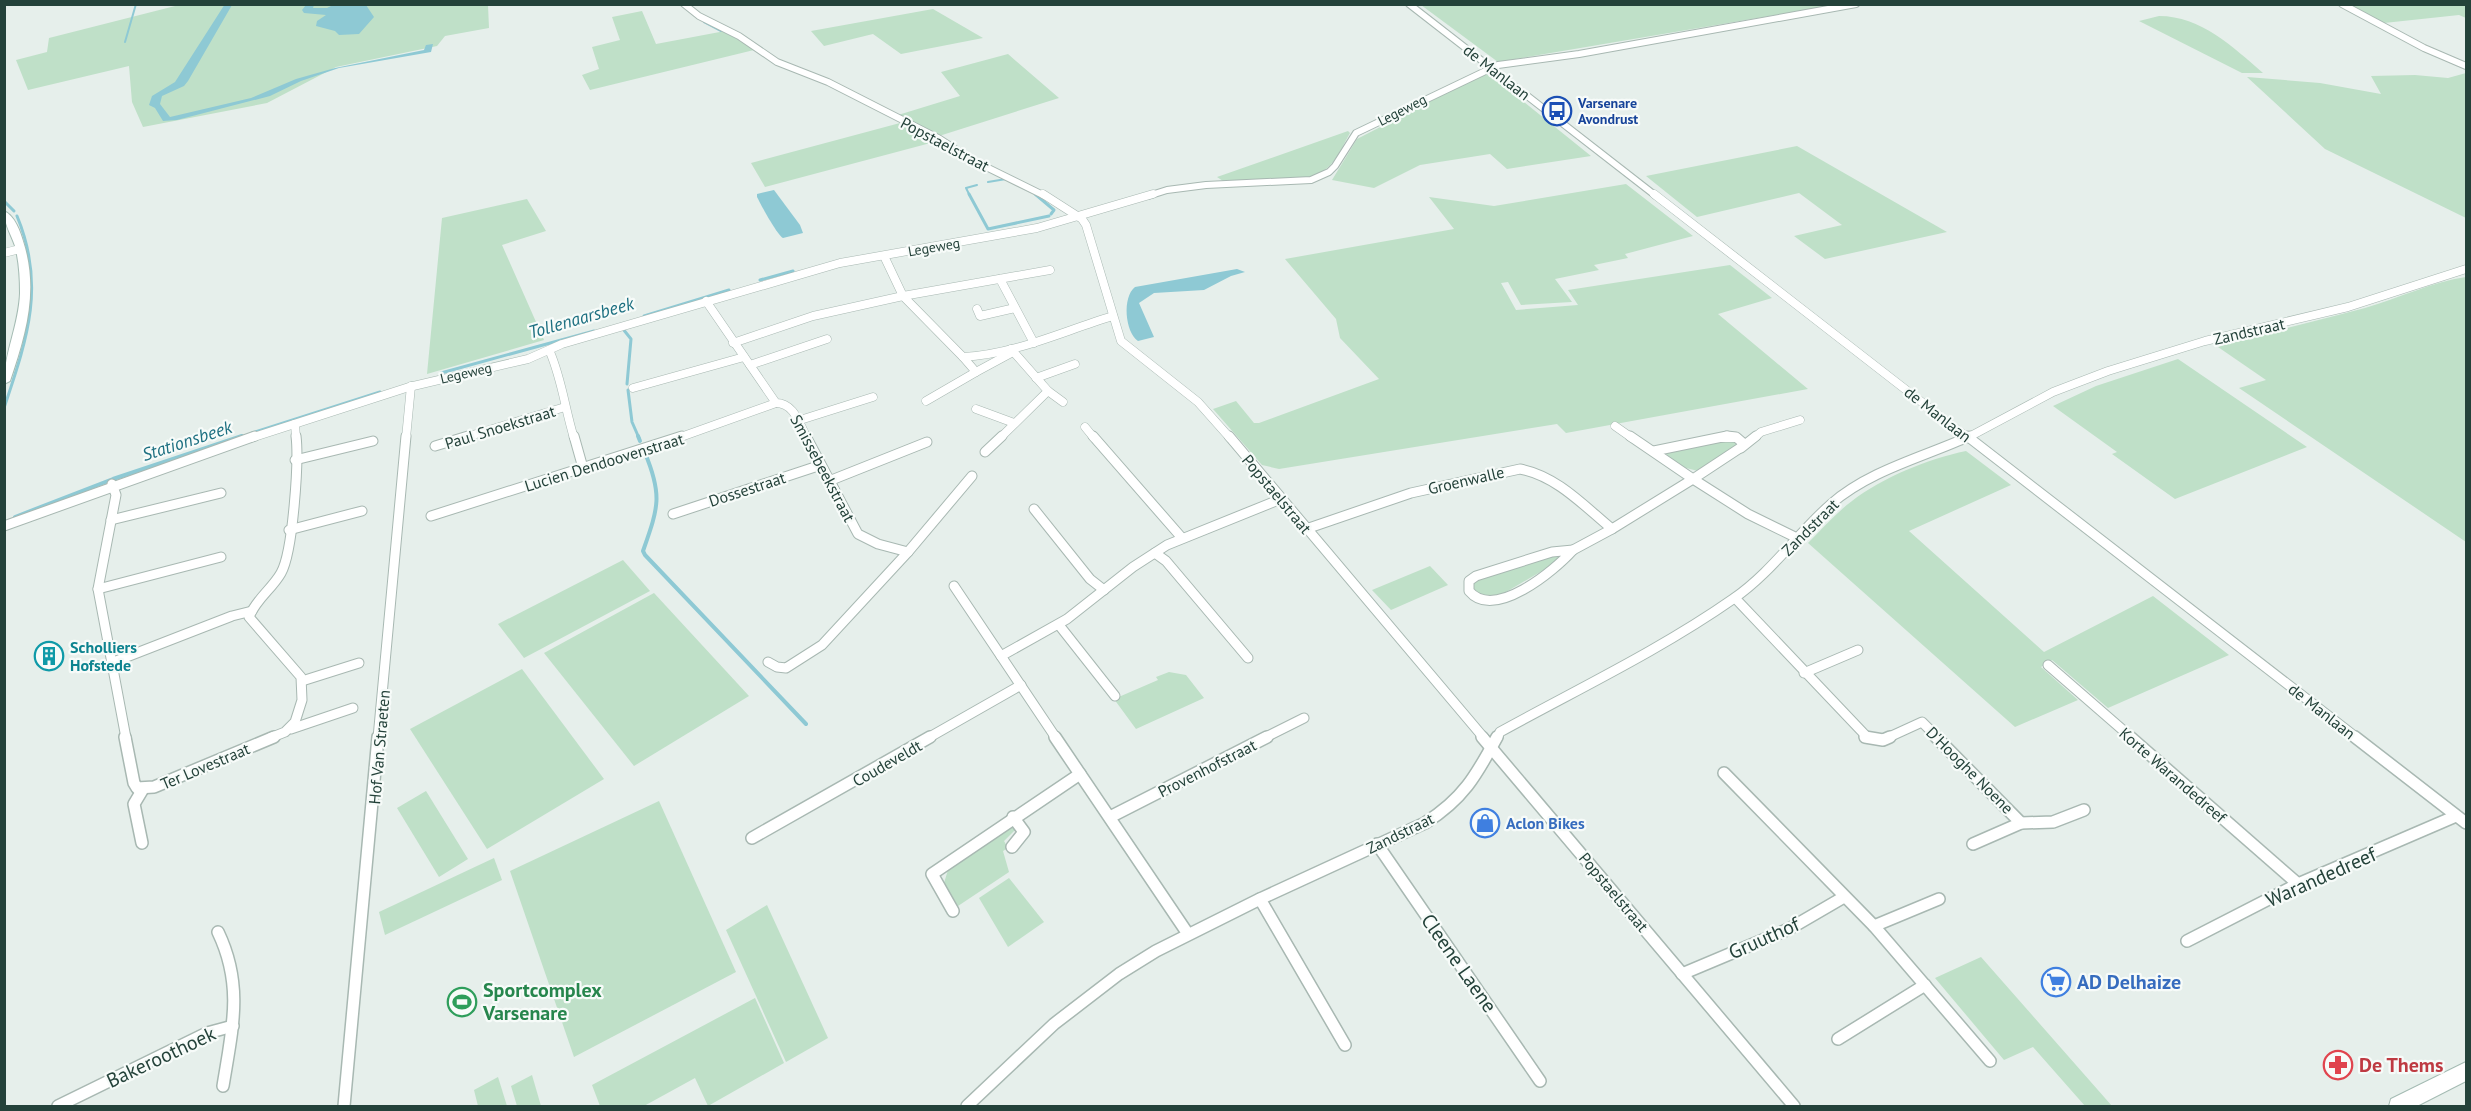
<svg xmlns="http://www.w3.org/2000/svg" width="2471" height="1111" font-family="'PT Sans',sans-serif">
	<style>
		.green { fill: #bfe0c8 }
		.water { fill: #8ec9d4 }
		.lines { fill: none; stroke-linecap: round; stroke-linejoin: round }
		.stream-far2 { stroke: #8ec9d4; stroke-width: 2 }
		.stream-far1 { stroke: #8ec9d4; stroke-width: 3 }
		.stream { stroke: #8ec9d4; stroke-width: 4 }
		.street-far3-casing { stroke: #a8b8b2; stroke-width: 8 }
		.street-far2-casing { stroke: #a8b8b2; stroke-width: 9 }
		.street-far1-casing { stroke: #a8b8b2; stroke-width: 11 }
		.street-casing { stroke: #a8b8b2; stroke-width: 14 }
		.secondary-casing { stroke: #a4bbb3; stroke-width: 2 }
		.street-far3 { stroke: #fff; stroke-width: 6 }
		.street-far2 { stroke: #fff; stroke-width: 8 }
		.street-far1 { stroke: #fff; stroke-width: 9 }
		.street { stroke: #fff; stroke-width: 11 }
		.secondary { fill: #fff; fill-rule: evenodd }
		.labels { text-anchor: middle; stroke-width: 4.5; stroke-linejoin: round; paint-order: stroke }
		.far-transit-label { font-size: 14px; font-weight: bold; fill: #164399; stroke: #f7fbf9; text-anchor: start }
		.far-street-label { font-size: 14px; fill: #24423a; stroke: #f7fbf9 }
		.street-label { font-size: 16px; fill: #24423a; stroke: #f7fbf9 }
		.culture-label { font-size: 16px; font-weight: bold; fill: #0d838f; stroke: #f7fbf9; text-anchor: start }
		.shop-label { font-size: 16px; font-weight: bold; fill: #366cbe; stroke: #f7fbf9; text-anchor: start }
		.water-label { font-size: 18px; font-style: italic; fill: #1c6f80; stroke: #f7fbf9 }
		.near-street-label { font-size: 20px; fill: #24423a; stroke: #f7fbf9 }
		.near-shop-label { font-size: 20px; font-weight: bold; fill: #366cbe; stroke: #f7fbf9; text-anchor: start }
		.near-leisure-label { font-size: 20px; font-weight: bold; fill: #27864d; stroke: #f7fbf9; text-anchor: start }
		.near-health-label { font-size: 20px; font-weight: bold; fill: #be3a42; stroke: #f7fbf9; text-anchor: start }
	</style>
	<rect width="100%" height="100%" fill="#e6efeb"/>
	<!-- green -->
	<g class="green">
		<path d="M1840,4L1498,62L1421,5Z"/>
		<path d="M179,5H488L489,28L445,36L437,46L336,67L267,103L143,127L132,102L129,66L28,90L16,60L47,52L49,38Z"/>
		<path d="M2349,5H2466V18L2459,15L2384,23Z"/>
		<path d="M933,9L983,38L901,54L873,34L824,46L811,31Z"/>
		<path d="M642,11L656,44L725,31L754,50L590,90L582,75L599,69L592,47L620,40L612,17Z"/>
		<path d="M2159,16C2201,16 2233,47 2263,73H2242L2139,21Z"/>
		<path d="M1008,54L1059,98L939,136L898,115L960,96L941,72Z"/>
		<path d="M1487,72L1591,156L1507,169L1490,154L1420,165L1374,188L1332,180L1357,139Z"/>
		<path d="M2466,73V218L2325,149L2247,77L2320,83L2381,94L2371,76L2415,75L2448,78Z"/>
		<path d="M900,123L938,141L765,187L751,163Z"/>
		<path d="M1348,131L1350,133C1336,158 1333,172 1302,179L1223,181L1217,177Z"/>
		<path d="M1797,146L1947,232L1825,259L1794,236L1842,225L1799,193L1697,217L1646,176Z"/>
		<path d="M1626,184L1693,236L1625,254L1628,258L1594,265L1599,270L1555,279L1572,302L1521,305L1508,282L1501,283L1516,310L1578,305L1568,290L1730,265L1772,298L1718,314L1808,389L1566,433L1557,424L1279,469L1262,465L1213,409L1236,401L1254,423H1259L1379,379L1340,338L1336,319L1285,259L1454,229L1429,197L1494,206Z"/>
		<path d="M527,199L546,231L502,245L544,340L427,374L442,218Z"/>
		<path d="M2466,277V542L2239,388L2266,380L2218,347C2267,332 2316,321 2365,308C2399,298 2432,282 2466,277Z"/>
		<path d="M2178,359L2307,447L2175,499L2112,454L2117,452L2053,406L2096,386Z"/>
		<path d="M1730,438L1739,444L1698,471L1682,467L1667,455V453Z"/>
		<path d="M1966,451L2011,485L1909,531L2044,652L2153,596L2229,655L2108,708L2052,660L2041,667L2078,700L2015,727L1808,543C1822,529 1836,513 1852,501C1883,477 1928,459 1966,451Z"/>
		<path d="M1556,555L1560,558L1559,561L1494,599L1473,592L1472,584L1478,579Z"/>
		<path d="M623,560L650,591L524,658L498,624Z"/>
		<path d="M1430,566L1448,585L1391,610L1372,590Z"/>
		<path d="M654,593L749,696L634,766L544,653Z"/>
		<path d="M522,669L604,779L487,849L410,729Z"/>
		<path d="M1169,672L1186,675L1204,698L1136,729L1114,699L1158,680L1156,677Z"/>
		<path d="M426,791L468,859L439,877L397,808Z"/>
		<path d="M659,801L736,972L574,1057L510,871Z"/>
		<path d="M1012,826L1015,830L1004,841L1008,848L1003,851L1009,872L958,906L944,883L948,870Z"/>
		<path d="M494,858L502,880L385,935L379,912Z"/>
		<path d="M1009,878L1044,922L1008,947L979,898Z"/>
		<path d="M767,905L828,1038L786,1062L726,930Z"/>
		<path d="M1981,957L2112,1106H2085L2033,1047L2004,1060L1935,978Z"/>
		<path d="M755,998L784,1063L708,1106L695,1078L644,1106H600L592,1085Z"/>
		<path d="M532,1075L541,1106H517L511,1086Z"/>
		<path d="M498,1077L507,1106H478L474,1090Z"/>
	</g>
	<!-- water -->
	<g class="water">
		<path d="M225,4L232,5L188,81L184,86L162,96L160,104L170,117L251,98L296,79L335,68L424,50L426,45L433,44L431,52L339,68L301,81L270,96L177,120L163,121L155,108L149,105L152,96L175,82Z"/>
		<path d="M306,5H314L313,8H327L333,5H366L374,17L359,34L339,35L335,31L316,26L317,21L326,15L304,13L302,10Z"/>
		<path d="M774,190L800,225L803,233L783,238C777,235 761,205 757,197V194Z"/>
		<path d="M1237,269L1245,272L1231,276L1204,290L1154,293L1139,303L1154,337L1138,341C1125,332 1122,297 1135,287Z"/>
	</g>
	<g class="lines">
		<!-- stream-far2 -->
		<g class="stream-far2">
			<path d="M704,22L721,31"/>
			<path d="M125,42L136,4"/>
			<path d="M988,182L1006,179"/>
			<path d="M1034,193L1037,196"/>
			<path d="M970,196L966,188L977,185"/>
		</g>
		<!-- stream-far1 -->
		<g class="stream-far1">
			<path d="M969,194L988,229L1049,216"/>
			<path d="M1035,194L1054,210L1051,214"/>
			<path d="M4,201L14,211"/>
			<path d="M760,280L793,271"/>
			<path d="M644,316L729,290"/>
			<path d="M623,329L631,339L627,384"/>
			<path d="M441,373L594,331"/>
			<path d="M628,390L632,422L639,438"/>
			<path d="M4,408C27,339 46,286 17,216"/>
			<path d="M252,433L380,392"/>
			<path d="M237,438L242,436"/>
		</g>
		<!-- stream -->
		<g class="stream">
			<path d="M638,436L640,441"/>
			<path d="M645,453C663,496 658,508 643,551L645,555L806,724"/>
			<path d="M15,517L113,479L242,436"/>
		</g>
		<!-- street-far3 casing -->
		<g class="street-far3-casing">
			<g id="street-far3">
				<path d="M684,4L699,16L739,36L777,62L828,82L940,139L972,160L1045,196"/>
				<path d="M1409,4L1656,196"/>
				<path d="M2342,4L2424,48L2466,66"/>
				<path d="M1148,196L1167,190L1206,185L1311,180L1329,172L1335,166L1356,133L1498,65L1579,54L1856,4"/>
			</g>
		</g>
		<!-- street-far2 casing -->
		<g class="street-far2-casing">
			<g id="street-far2">
				<path d="M1043,194L1082,219L1086,225L1121,341L1198,402L1230,438"/>
				<path d="M1654,194L1968,438"/>
				<path d="M4,253L20,249"/>
				<path d="M884,256L903,296L963,357C1016,354 1063,331 1113,316"/>
				<path d="M1000,279L1034,343"/>
				<path d="M706,301L776,403C794,403 799,423 807,438"/>
				<path d="M977,309L980,316L1015,308"/>
				<path d="M733,343L813,316L903,296L1050,270"/>
				<path d="M550,352C562,380 565,409 574,438"/>
				<path d="M750,365L827,339"/>
				<path d="M976,372L1013,352"/>
				<path d="M1036,378L1075,364"/>
				<path d="M633,388L744,357"/>
				<path d="M1048,391L1063,402"/>
				<path d="M926,401L976,372L963,357"/>
				<path d="M976,409L1014,423"/>
				<path d="M797,421L873,397"/>
				<path d="M295,424L296,438"/>
				<path d="M1615,426L1632,438"/>
				<path d="M1085,427L1094,438"/>
				<path d="M251,438L409,387L528,359L562,344L840,263L1037,228L1153,194"/>
				<path d="M406,438L411,386"/>
				<path d="M463,438L565,407"/>
				<path d="M678,438L776,403"/>
				<path d="M1000,438L1048,391L1011,349"/>
				<path d="M1720,438H1737"/>
				<path d="M1754,438L1761,432L1800,420"/>
				<path d="M1967,438L2053,392L2108,371L2205,341L2348,307L2466,269"/>
			</g>
		</g>
		<!-- street-far1 casing -->
		<g class="street-far1-casing">
			<g id="street-far1">
				<path d="M574,436L583,468"/>
				<path d="M1093,436L1182,538"/>
				<path d="M1229,436L1484,738"/>
				<path d="M1727,436L1736,437L1743,443L1740,448L1693,479L1748,514L1797,538"/>
				<path d="M1967,436L2357,738"/>
				<path d="M435,446L468,436"/>
				<path d="M1741,448L1756,436"/>
				<path d="M1654,451L1727,436"/>
				<path d="M985,452L1002,436"/>
				<path d="M295,460L373,441"/>
				<path d="M829,481L927,442"/>
				<path d="M112,484L116,495L98,589L126,738"/>
				<path d="M1034,509L1090,579L1104,590"/>
				<path d="M673,514L821,465"/>
				<path d="M431,516L682,436"/>
				<path d="M111,520L221,493"/>
				<path d="M4,526L255,436"/>
				<path d="M1306,529L1411,493L1520,469C1557,476 1584,506 1612,529L1573,550"/>
				<path d="M1612,529L1693,479L1630,436"/>
				<path d="M289,530L362,511"/>
				<path d="M1573,550C1554,571 1494,621 1469,591V581L1476,576L1552,552Z"/>
				<path d="M908,552L972,476"/>
				<path d="M1155,553L1166,561L1248,658"/>
				<path d="M954,586L1001,656"/>
				<path d="M98,589L221,557"/>
				<path d="M1735,598L1868,738"/>
				<path d="M1059,625L1115,696"/>
				<path d="M768,662L777,667L786,668L822,645L908,552L878,544L858,534L806,436"/>
				<path d="M111,663L232,616L252,611"/>
				<path d="M2048,665L2132,738"/>
				<path d="M1804,673L1858,650"/>
				<path d="M302,681L359,663"/>
				<path d="M291,729L353,708"/>
				<path d="M270,738L285,732L295,722L302,700L301,677L249,617C256,599 272,589 281,573C293,552 299,461 296,436"/>
				<path d="M378,738L406,436"/>
				<path d="M928,738L1021,685"/>
				<path d="M1056,738L1001,656L1067,619L1133,567L1167,545L1281,499"/>
				<path d="M1264,738L1304,718"/>
				<path d="M1497,738L1500,732C1578,689 1660,650 1733,599C1771,573 1797,534 1831,504C1870,470 1924,457 1970,436"/>
				<path d="M1887,738L1922,722L1938,738"/>
			</g>
		</g>
		<!-- street casing -->
		<g class="street-casing">
			<g id="street">
				<path d="M125,737L134,783L137,788L154,787L274,737"/>
				<path d="M1055,737L1188,934"/>
				<path d="M1482,737L1794,1106"/>
				<path d="M1865,737L1883,740L1890,737"/>
				<path d="M1936,737L2021,823"/>
				<path d="M2130,737L2298,884"/>
				<path d="M2355,737L2466,823"/>
				<path d="M1724,773L1874,926L1990,1061"/>
				<path d="M1110,817L1267,737"/>
				<path d="M752,838L930,737"/>
				<path d="M142,843L134,804L143,789"/>
				<path d="M1377,844L1540,1081"/>
				<path d="M1973,844L2021,823L2053,822L2084,810"/>
				<path d="M1012,847L1024,832L1013,817"/>
				<path d="M1260,899L1345,1045"/>
				<path d="M953,911L932,874L1080,774"/>
				<path d="M1874,926L1939,899"/>
				<path d="M218,932C244,986 232,1030 223,1086"/>
				<path d="M2187,941L2298,884L2456,816"/>
				<path d="M1682,974L1789,929L1844,897"/>
				<path d="M1838,1039L1925,985"/>
				<path d="M58,1106L207,1033L233,1026"/>
				<path d="M344,1106L378,737"/>
				<path d="M967,1106L1054,1024L1119,974L1156,951L1260,899L1425,823C1463,799 1476,776 1497,737"/>
			</g>
		</g>
		<!-- secondary casing -->
		<g class="secondary-casing">
			<g id="secondary">
				<path d="M4,211C15,216 20,231 23,241C39,290 26,334 10,381L4,384C4,353 19,325 20,293C20,277 19,261 15,246C11,234 4,224 4,211Z"/>
				<path d="M2466,1062V1081L2417,1106H2389L2391,1099Z"/>
			</g>
		</g>
		<!-- street-far3 -->
		<use href="#street-far3" class="street-far3"/>
		<!-- street-far2 -->
		<use href="#street-far2" class="street-far2"/>
		<!-- street-far1 -->
		<use href="#street-far1" class="street-far1"/>
		<!-- street -->
		<use href="#street" class="street"/>
		<!-- secondary -->
		<use href="#secondary" class="secondary"/>
	</g>
	<!-- icons -->
	<defs>
		<g id="bus-ring" transform="scale(1.5)"><circle r="9.5" fill="#f7fbf9" stroke="#1a4fb4" stroke-width="1.5"/><path d="M-5-6H5V4H4V6H2V4H-2V6H-4V4H-5ZM-3.5-4V0h7V-4ZM-3.5 1.2v1.5H-2V1.2ZM2 1.2v1.5H3.5V1.2Z" fill="#1a4fb4"/></g>
		<g id="building-ring" transform="scale(1.5)"><circle r="9.5" fill="#f7fbf9" stroke="#0f9aa8" stroke-width="1.5"/><path d="M-4-6H4V6H1V3H-1V6H-4ZM-2.5-4.3h1.7v1.8h-1.7ZM.8-4.3h1.7v1.8H.8ZM-2.5-1h1.7V.8h-1.7ZM.8-1h1.7V.8H.8Z" fill="#0f9aa8"/></g>
		<g id="shop-ring" transform="scale(1.5)"><circle r="9.5" fill="#f7fbf9" stroke="#3f7fe0" stroke-width="1.5"/><path d="M-5-2.5h2.3a2.7 3.5 0 0 1 5.4 0H5L5.5 6h-11ZM-1.5-2.5h3a1.5 2.3 0 0 0-3 0Z" fill="#3f7fe0"/></g>
		<g id="supermarket-ring" transform="scale(1.5)"><circle r="9.5" fill="#f7fbf9" stroke="#3f7fe0" stroke-width="1.5"/><path d="M-6-5.5h2.5l.6 2H6L4.5 2H-2.5L-4.4-4H-6ZM-1.5 3.2a1.3 1.3 0 1 0 .1 0ZM3 3.2a1.3 1.3 0 1 0 .1 0Z" fill="#3f7fe0"/></g>
		<g id="stadium-ring" transform="scale(1.5)"><circle r="9.5" fill="#f7fbf9" stroke="#2e9e5b" stroke-width="1.5"/><path d="M0-5a6.5 5 0 1 0 0 10a6.5 5 0 1 0 0-10ZM-3.5-1.8h7v3.6h-7Z" fill="#2e9e5b"/></g>
		<g id="pharmacy-ring" transform="scale(1.5)"><circle r="9.5" fill="#f7fbf9" stroke="#e0444e" stroke-width="1.5"/><path d="M-2-6h4v4h4v4h-4v4h-4v-4h-4v-4h4Z" fill="#e0444e"/></g>
	</defs>
	<g fill-rule="evenodd">
		<use href="#bus-ring" x="1557" y="111"/>
		<use href="#building-ring" x="49" y="656"/>
		<use href="#shop-ring" x="1485" y="823"/>
		<use href="#supermarket-ring" x="2056" y="982"/>
		<use href="#stadium-ring" x="462" y="1002"/>
		<use href="#pharmacy-ring" x="2338" y="1065"/>
	</g>
	<g class="labels">
		<!-- far-transit labels -->
		<g class="far-transit-label">
			<text x="1578" y="108">Varsenare<tspan x="1578" dy="16">Avondrust</tspan></text>
		</g>
		<!-- far-street labels -->
		<g class="far-street-label">
			<text transform="translate(1402 110) rotate(-27)" y="5">Legeweg</text>
			<text transform="translate(934 247) rotate(-10)" y="5">Legeweg</text>
			<text transform="translate(466 373) rotate(-13)" y="5">Legeweg</text>
		</g>
		<!-- street labels -->
		<g class="street-label">
			<text transform="translate(1497 72) rotate(38)" y="6">de Manlaan</text>
			<text transform="translate(945 144) rotate(28)" y="6">Popstaelstraat</text>
			<text transform="translate(2249 331) rotate(-13)" y="6">Zandstraat</text>
			<text transform="translate(1938 414) rotate(38)" y="6">de Manlaan</text>
			<text transform="translate(500 427) rotate(-17)" y="6">Paul Snoekstraat</text>
			<text transform="translate(604 462) rotate(-17)" y="6">Lucien Dendoovenstraat</text>
			<text transform="translate(823 468) rotate(62)" y="6">Smissebeekstraat</text>
			<text transform="translate(1466 480) rotate(-13)" y="6">Groenwalle</text>
			<text transform="translate(747 489) rotate(-18)" y="6">Dossestraat</text>
			<text transform="translate(1277 494) rotate(50)" y="6">Popstaelstraat</text>
			<text transform="translate(1810 527) rotate(-45)" y="6">Zandstraat</text>
			<text transform="translate(2322 711) rotate(38)" y="6">de Manlaan</text>
			<text transform="translate(379 747) rotate(-85)" y="6">Hof Van Straeten</text>
			<text transform="translate(887 763) rotate(-30)" y="6">Coudeveldt</text>
			<text transform="translate(205 766) rotate(-23)" y="6">Ter Lovestraat</text>
			<text transform="translate(1207 768) rotate(-27)" y="6">Provenhofstraat</text>
			<text transform="translate(1970 770) rotate(45)" y="6">D'Hooghe Noene</text>
			<text transform="translate(2173 775) rotate(41)" y="6">Korte Warandedreef</text>
			<text transform="translate(1400 833) rotate(-26)" y="6">Zandstraat</text>
			<text transform="translate(1614 892) rotate(50)" y="6">Popstaelstraat</text>
		</g>
		<!-- culture labels -->
		<g class="culture-label">
			<text x="70" y="653">Scholliers<tspan x="70" dy="18">Hofstede</tspan></text>
		</g>
		<!-- shop labels -->
		<g class="shop-label">
			<text x="1506" y="829">Aclon Bikes</text>
		</g>
		<!-- water labels -->
		<g class="water-label">
			<text transform="translate(581 318) rotate(-16)" y="6">Tollenaarsbeek</text>
			<text transform="translate(187 441) rotate(-18)" y="6">Stationsbeek</text>
		</g>
		<!-- near-street labels -->
		<g class="near-street-label">
			<text transform="translate(2321 877) rotate(-24)" y="7">Warandedreef</text>
			<text transform="translate(1764 938) rotate(-24)" y="7">Gruuthof</text>
			<text transform="translate(1459 963) rotate(55)" y="7">Cleene Laene</text>
			<text transform="translate(161 1057) rotate(-25)" y="7">Bakeroothoek</text>
		</g>
		<!-- near-shop labels -->
		<g class="near-shop-label">
			<text x="2077" y="989">AD Delhaize</text>
		</g>
		<!-- near-leisure labels -->
		<g class="near-leisure-label">
			<text x="483" y="997">Sportcomplex<tspan x="483" dy="23">Varsenare</tspan></text>
		</g>
		<!-- near-health labels -->
		<g class="near-health-label">
			<text x="2359" y="1072">De Thems</text>
		</g>
	</g>
	<!-- border -->
	<rect width="2471" height="1111" fill="none" stroke="#24423a" stroke-width="12"/>
</svg>
